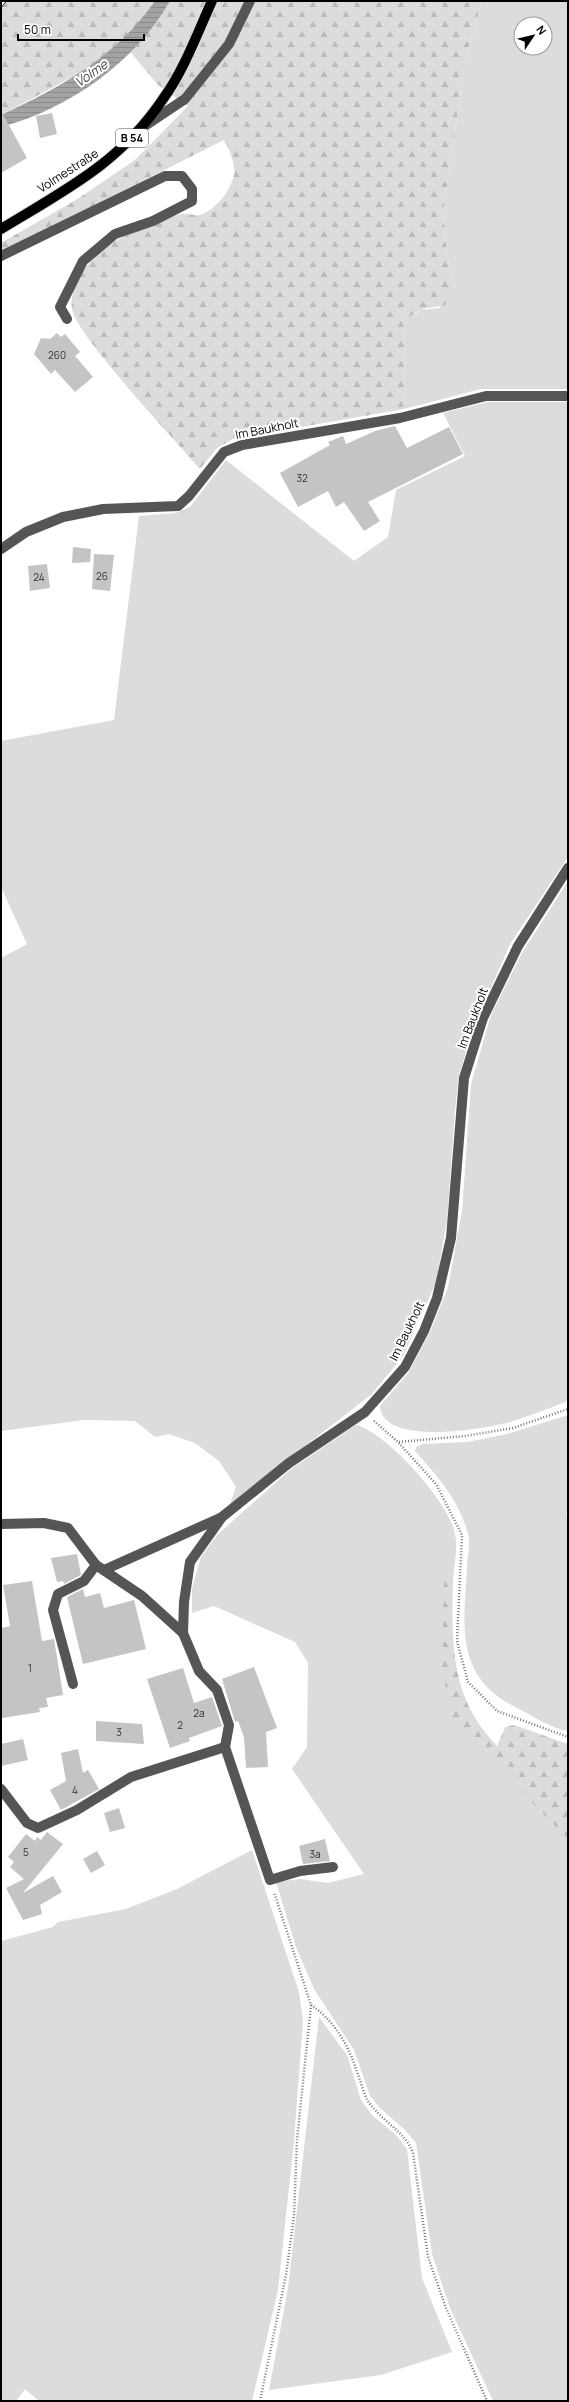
<svg xmlns="http://www.w3.org/2000/svg" width="569" height="2402" font-family="Manrope,sans-serif">
	<style>
		.green { fill: #dcdcdc; fill-rule: evenodd }
		.forest { fill: url(#forest-firs) }
		.water { fill: url(#water-rules) }
		.building { fill: #c4c4c4 }
		.lines { fill: none; stroke-linecap: round; stroke-linejoin: round }
		.major-casing { stroke: #dbdbdb; stroke-width: 12 }
		.path { stroke: #777; stroke-width: 2.5; stroke-dasharray: 1 2; stroke-linecap: butt }
		.minor { stroke: #555; stroke-width: 10 }
		.major { stroke: #000; stroke-width: 10 }
		.rail-casing { stroke: #000; stroke-width: 4.5 }
		.rail { stroke: #fff; stroke-width: 3; stroke-dasharray: 9; stroke-linecap: butt }
		.labels { text-anchor: middle; stroke-width: 4; stroke-linejoin: round; paint-order: stroke }
		.number-label { font-size: 10px; fill: #313131 }
		.shield { fill: #fff; stroke: #4c4c4c; stroke-width: 1 }
		.shield-label { font-size: 11px; font-weight: bold; fill: #000 }
		.street-label { font-size: 12px; fill: #000; stroke: #fff }
		.water-label { font-size: 13px; font-style: italic; fill: #444; stroke: #fff }
	</style>
	<defs>
		<pattern id="forest-firs" width="22" height="20" patternUnits="userSpaceOnUse"><rect width="22" height="20" fill="#dcdcdc"/><path d="M5 1l3.5 6h-7zM16 11l3.5 6h-7z" fill="#bbb"/></pattern>
		<pattern id="water-rules" width="6" height="5" patternUnits="userSpaceOnUse"><rect width="6" height="5" fill="#a3a3a3"/><path d="M0 2.5h6" fill="none" stroke="#8b8b8b"/></pattern>
	</defs>
	<rect width="100%" height="100%" fill="#fff"/>
	<!-- green -->
	<g class="green">
		<path d="M482,1H568V389H481L404,409L405,320L421,310L440,308L456,289L447,256L443,213L465,62ZM521,24H545V48H521Z"/>
		<path d="M488,402H568V857L510,944L473,1029L459,1075L455,1110L447,1221L436,1282L403,1356L372,1394L230,1504L236,1487L219,1461L195,1443L169,1434L155,1437L135,1421L84,1420L1,1431V958L27,944L1,887V741L114,720L139,516L175,513L190,507L226,460L354,561L388,537L396,490L465,456L443,413Z"/>
		<path d="M568,881V1401C549,1408 530,1416 510,1422C485,1429 382,1447 380,1406L409,1372L431,1330L448,1287L462,1211L471,1084L491,1015L522,953Z"/>
		<path d="M568,1415V1508L566,1515H568V1731C552,1729 535,1717 521,1710C455,1679 463,1631 467,1568C467,1558 470,1547 469,1538C461,1502 438,1477 415,1451L416,1447L423,1444L467,1442L507,1434Z"/>
		<path d="M356,1425C386,1432 450,1503 455,1534C458,1548 454,1566 453,1580L444,1579L451,1714L568,1839V2401H493L450,2308L432,2254L416,2143L404,2129L381,2109L370,2096L354,2050L314,1989L296,1947L276,1882L300,1879L328,1883L364,1874L292,1769L307,1747L308,1663L295,1642L214,1606L192,1613V1588L201,1557L217,1535L291,1469Z"/>
		<path d="M252,1850L299,1992L303,2021L294,2141L278,2290L252,2401H39L25,2389L16,2401H1V1941L53,1927L58,1922L126,1909L177,1889Z"/>
		<path d="M319,2017L347,2055L361,2100L372,2115L397,2136L407,2149L422,2278L452,2352L381,2375L269,2390L288,2288Z"/>
	</g>
	<!-- forest -->
	<g class="forest">
		<path d="M1,1H482L465,62L443,213L447,256L456,289C446,313 441,303 421,310C416,312 410,317 405,320L404,409L233,439L217,448L200,469C178,443 75,334 72,309C68,280 98,248 123,237C133,232 144,230 154,226C163,222 173,215 182,214C188,213 195,216 200,215C216,210 231,190 234,175C236,165 229,149 224,140L1,252V243L76,200L135,160L188,106L158,85L122,42L80,73L1,115Z"/>
		<path d="M444,1579L453,1580C452,1626 450,1675 474,1716C480,1727 489,1737 497,1746L505,1727L514,1725L568,1744V1839L463,1733L451,1714L442,1667Z"/>
	</g>
	<!-- water -->
	<path class="water" d="M155,1H170C135,62 69,109 1,127V115C61,87 116,57 155,1Z"/>
	<!-- building -->
	<g class="building">
		<path d="M1,111L27,158L1,173Z"/>
		<path d="M52,113L57,134L40,138L36,116Z"/>
		<path d="M57,333L61,337L65,334L80,352L75,356L93,377L75,392L55,370L51,374L34,354L41,338L50,339Z"/>
		<path d="M395,426L407,448L449,427L463,454L368,502L380,521L364,531L344,502L336,507L328,491L298,507L280,473L330,445L328,442L343,436L346,444L375,431Z"/>
		<path d="M73,547L91,549L90,562L72,563Z"/>
		<path d="M94,554L114,555L110,591L92,589Z"/>
		<path d="M47,564L50,588L30,591L28,566Z"/>
		<path d="M77,1554L81,1575L64,1584L63,1581L57,1582L51,1558Z"/>
		<path d="M32,1581L42,1641L54,1639L63,1695L46,1698L48,1707L39,1708L40,1712L2,1718L1,1628L10,1626L3,1585Z"/>
		<path d="M83,1589L85,1597L100,1593L104,1608L134,1600L146,1649L83,1664L67,1597Z"/>
		<path d="M254,1667L277,1728L266,1732L268,1767L246,1768L244,1737L238,1721L235,1722L222,1679Z"/>
		<path d="M183,1668L194,1703L212,1697L222,1726L189,1738L190,1741L170,1748L147,1679Z"/>
		<path d="M96,1721L142,1724L144,1744L96,1741Z"/>
		<path d="M23,1739L28,1760L1,1766V1744Z"/>
		<path d="M78,1749L83,1773L88,1770L99,1789L61,1810L50,1790L66,1781L61,1753Z"/>
		<path d="M119,1808L125,1828L110,1832L104,1813Z"/>
		<path d="M47,1832L63,1844L23,1893L53,1876L62,1892L40,1905L42,1914L23,1920L6,1888L24,1879L10,1867L14,1862L8,1857L26,1834L35,1841L37,1837L41,1840Z"/>
		<path d="M325,1839L330,1861L303,1864L299,1846Z"/>
		<path d="M97,1851L105,1865L91,1873L83,1859Z"/>
	</g>
	<g class="lines">
		<!-- major casing -->
		<g class="major-casing">
			<path id="major" d="M1,229C65,190 120,163 163,99C184,70 197,34 212,1"/>
		</g>
		<!-- path -->
		<g class="path">
			<path d="M374,1421L398,1442L436,1484L462,1535L457,1641L468,1682L497,1711L568,1737"/>
			<path d="M399,1442L465,1436L513,1428L568,1409"/>
			<path d="M311,2005C334,2020 349,2046 357,2072C361,2081 363,2093 368,2101C381,2121 405,2131 413,2153L428,2257L446,2308L487,2401"/>
			<path d="M260,2401L286,2275L294,2216L297,2140L311,2005L274,1892"/>
		</g>
		<!-- minor -->
		<g class="minor">
			<path d="M143,127L185,99L229,44L250,1"/>
			<path d="M1,256L165,176H182L192,189V201L153,221L115,234L83,261L60,307L67,319"/>
			<path d="M1,549L26,532L63,517L103,509L178,506L189,496L224,452L242,445L400,418L486,396H568"/>
			<path d="M1,1524L44,1523L68,1528L96,1565"/>
			<path d="M104,1570L220,1518"/>
			<path d="M73,1684L53,1610L58,1594L84,1581L96,1565L142,1596L183,1633"/>
			<path d="M1,1789L27,1823L38,1828L77,1810L131,1777L225,1747"/>
			<path d="M333,1867L300,1871L270,1880L225,1747L229,1725L217,1690L199,1671L183,1633L184,1602L190,1562L222,1517L289,1463L365,1412L405,1367L424,1331L437,1298L451,1238L464,1078L483,1018L518,946L568,868"/>
		</g>
		<!-- major -->
		<use href="#major" class="major"/>
		<!-- rail casing -->
		<g class="rail-casing">
			<path id="rail" d="M1,5L4,1"/>
		</g>
		<!-- rail -->
		<use href="#rail" class="rail"/>
	</g>
	<g class="labels">
		<!-- number labels -->
		<g class="number-label">
			<text x="57" y="359">260</text>
			<text x="302" y="482">32</text>
			<text x="102" y="580">26</text>
			<text x="39" y="581">24</text>
			<text x="30" y="1672">1</text>
			<text x="199" y="1717">2a</text>
			<text x="180" y="1729">2</text>
			<text x="119" y="1736">3</text>
			<text x="75" y="1794">4</text>
			<text x="26" y="1856">5</text>
			<text x="315" y="1858">3a</text>
		</g>
		<!-- shield labels -->
		<rect class="shield" x="116" y="129" width="32" height="18" rx="3"/>
		<g class="shield-label">
			<text x="132" y="142">B 54</text>
		</g>
		<!-- street labels -->
		<g class="street-label">
			<text transform="translate(68 171) rotate(-33)" y="4">Volmestraße</text>
			<text transform="translate(267 429) rotate(-11)" y="4">Im Baukholt</text>
			<text transform="translate(473 1018) rotate(-69)" y="4">Im Baukholt</text>
			<text transform="translate(407 1331) rotate(-64)" y="4">Im Baukholt</text>
		</g>
		<!-- water labels -->
		<g class="water-label">
			<text transform="translate(91 73) rotate(-35)" y="5">Volme</text>
		</g>
	</g>
	<!-- border -->
	<rect width="569" height="2402" fill="none" stroke="#000000" stroke-width="4"/>
	<!-- north arrow -->
	<g transform="translate(533 36) rotate(55)"><circle r="19" fill="#ffffff" stroke="#999999"/>
	<path d="M0-3L7 15L0 10L-7 15Z" fill="#000000"/>
	<text y="-6" font-size="11" font-weight="bold" text-anchor="middle" fill="#000000">N</text>
	</g>
	<!-- scale -->
	<path d="M18 34v6h126v-6" fill="none" stroke="#000000" stroke-width="2"/>
	<text x="24" y="34" font-size="12" fill="#000000" stroke="#ffffff" stroke-width="3" paint-order="stroke">50 m</text>
</svg>
